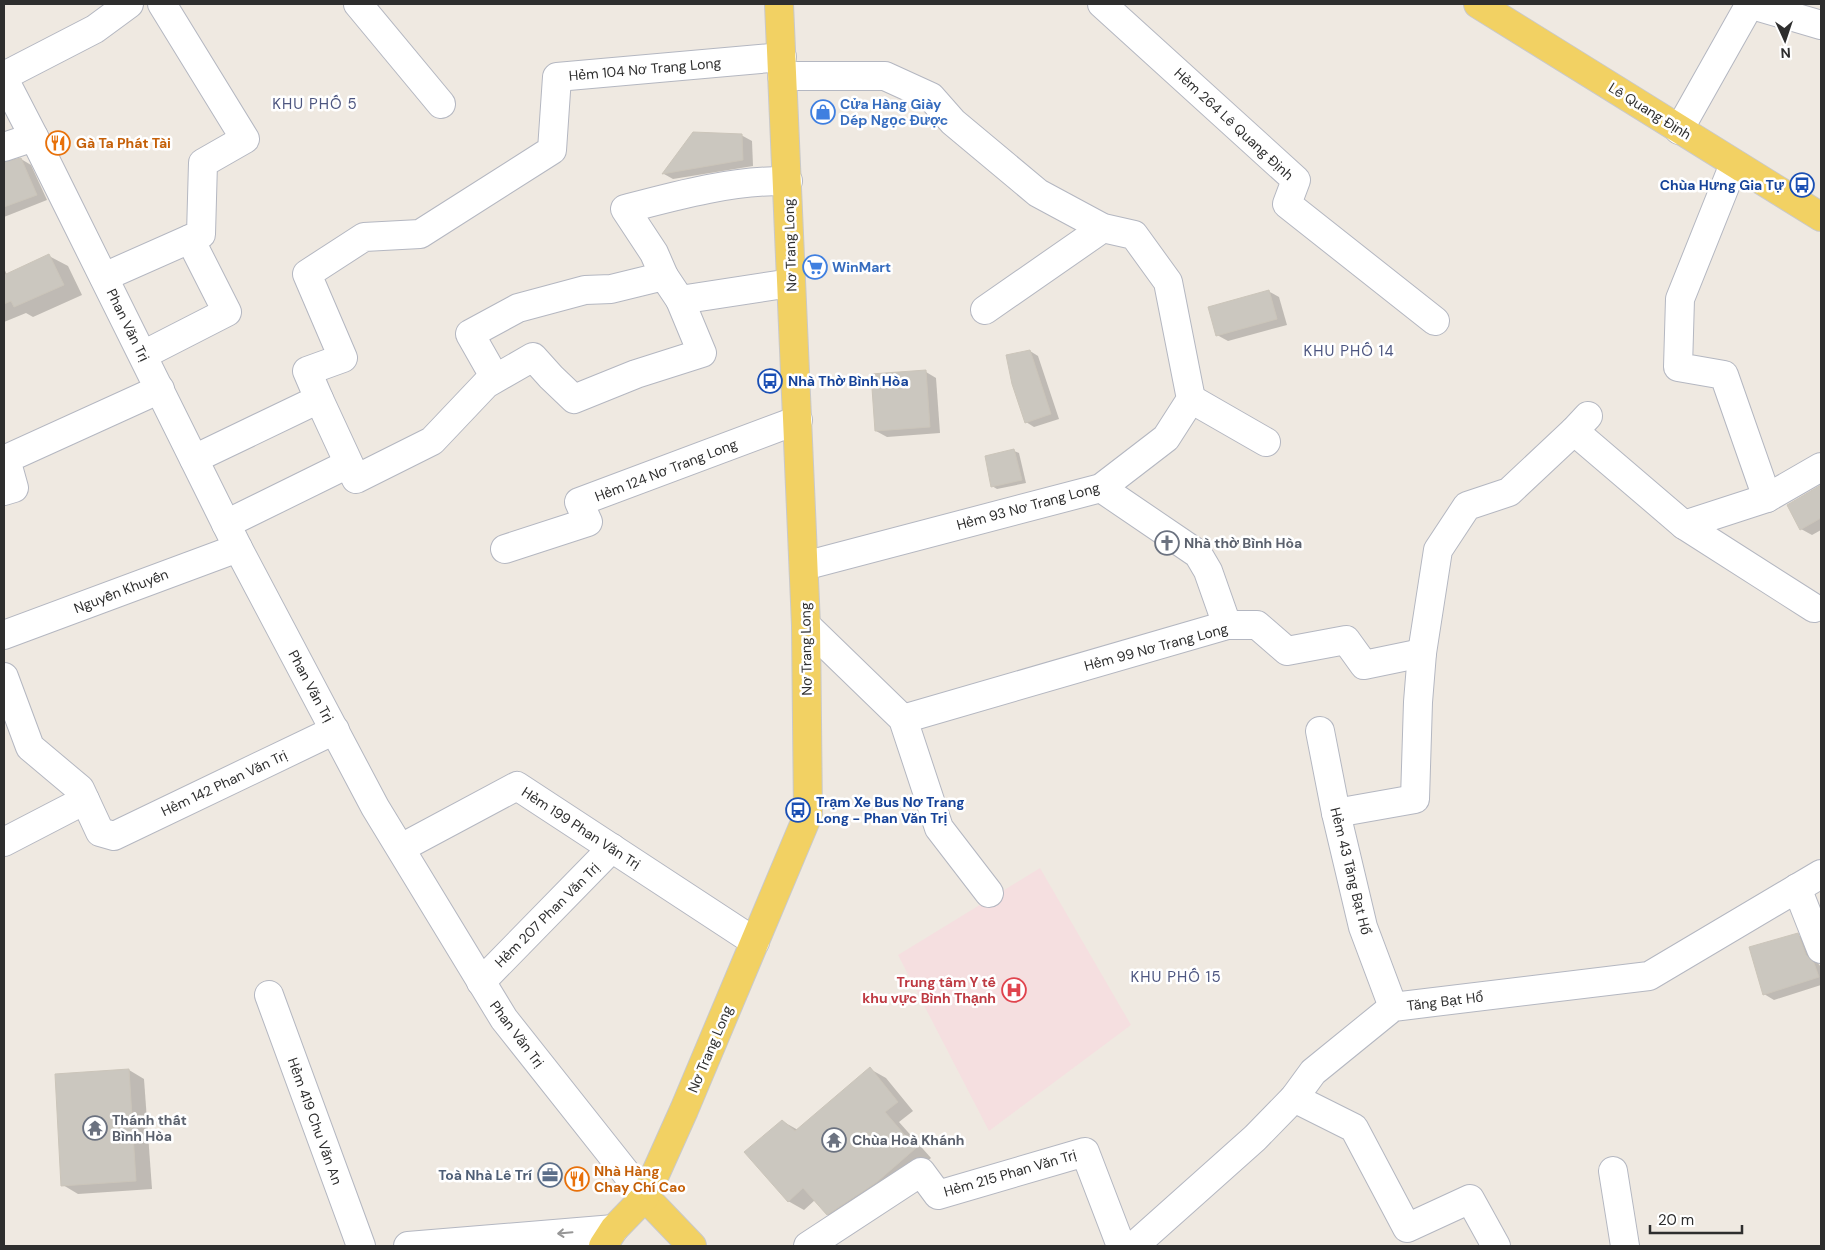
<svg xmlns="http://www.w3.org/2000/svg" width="1825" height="1250" font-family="'DM Sans',sans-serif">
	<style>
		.medical { fill: #f5dfe0 }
		.shadow { fill: #0003 }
		.building { fill: #cbc7bf; stroke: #cbc5ba }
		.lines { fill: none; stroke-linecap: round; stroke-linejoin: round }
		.minor-casing { stroke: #b4b7c1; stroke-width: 30 }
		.major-casing { stroke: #c9c9c9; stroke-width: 30 }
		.minor { stroke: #fff; stroke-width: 28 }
		.major { stroke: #f2d163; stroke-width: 28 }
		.oneway { stroke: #969696 }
		.labels { text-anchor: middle; stroke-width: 5; stroke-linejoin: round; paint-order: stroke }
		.street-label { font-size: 14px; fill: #2e2e2e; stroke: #fff }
		.shop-label { font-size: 14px; font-weight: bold; fill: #366cbe; stroke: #fff; text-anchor: start }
		.food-label { font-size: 14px; font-weight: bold; fill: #c56008; stroke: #fff; text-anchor: start }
		.transit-label { font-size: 14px; font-weight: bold; fill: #164399; stroke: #fff; text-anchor: start }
		.worship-label { font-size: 14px; font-weight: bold; fill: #5b616d; stroke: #fff; text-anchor: start }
		.health-label { font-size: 14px; font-weight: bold; fill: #be3a42; stroke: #fff; text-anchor: end }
		.service-label { font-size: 14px; font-weight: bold; fill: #4e5e75; stroke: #fff; text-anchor: end }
		.neighbourhood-label { font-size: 15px; letter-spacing: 1px; fill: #4d5680; stroke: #fff }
	</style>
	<rect width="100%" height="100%" fill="#efe9e1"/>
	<!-- medical -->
	<path class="medical" d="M1040,868L1131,1025L989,1131L898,955Z"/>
	<!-- shadow -->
	<g class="shadow">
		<path d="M693,134L741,135L752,141L753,166L673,179L664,174Z"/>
		<path d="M21,159L31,165L47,200L4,217V163Z"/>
		<path d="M49,256L68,266L82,295L33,317L26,313L4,322V268L7,275Z"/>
		<path d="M1268,291L1279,297L1287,325L1228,341L1217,335Z"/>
		<path d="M1030,351L1038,356L1059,419L1034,427L1026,422Z"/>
		<path d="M926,372L936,378L940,433L887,437L876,431Z"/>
		<path d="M1014,451L1019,453L1026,483L997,489L992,486Z"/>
		<path d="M1821,486V530L1812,535L1801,529L1789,505Z"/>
		<path d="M1798,935L1808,941L1817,962L1821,967V985L1774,1000L1764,994Z"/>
		<path d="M870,1069L886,1078L913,1111L899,1122L931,1158L893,1191L843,1223L827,1214L815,1200L804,1210L788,1201L782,1121L798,1130Z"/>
		<path d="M129,1070L144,1079L152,1189L78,1194L63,1185Z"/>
	</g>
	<!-- building -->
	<g class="building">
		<path d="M693,132L742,134L743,160L662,174Z"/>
		<path d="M21,158L37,195L4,207V162Z"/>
		<path d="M49,254L64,285L14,307L11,301L4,304V275Z"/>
		<path d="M1269,290L1277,319L1216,336L1208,307Z"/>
		<path d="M1030,350L1051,414L1025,423L1012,384L1006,355Z"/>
		<path d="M926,370L930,427L875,431L871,374Z"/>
		<path d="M1014,449L1022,480L991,487L985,456Z"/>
		<path d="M1821,485V518L1800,530L1787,505Z"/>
		<path d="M1798,933L1806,955L1814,963L1819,977L1763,995L1749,947Z"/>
		<path d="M870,1067L898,1102L885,1112L916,1148L877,1182L827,1215L803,1188L788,1202L744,1152L782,1120L795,1131Z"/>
		<path d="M129,1069L136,1181L61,1186L55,1074Z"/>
	</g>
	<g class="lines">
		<!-- minor casing -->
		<g class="minor-casing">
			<g id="minor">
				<path d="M358,4L441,104"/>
				<path d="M1102,4L1296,180L1287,204L1435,321"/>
				<path d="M1749,4L1821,25"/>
				<path d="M4,76L95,29L129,4"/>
				<path d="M782,76H885L931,97L953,122L1038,193L1103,228L1134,235L1168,282L1191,399L1166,438L1101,488L804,566"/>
				<path d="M4,79L34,137L238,548L375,807L504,1019L645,1197"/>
				<path d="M1679,130L1750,4"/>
				<path d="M4,147L34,137"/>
				<path d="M1734,164L1680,299L1678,367L1724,375L1767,498"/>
				<path d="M664,276L654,253L625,209C678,195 733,180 788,181"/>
				<path d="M104,277L201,234L203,163L245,139L162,4"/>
				<path d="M985,310L1103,228"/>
				<path d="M143,355L227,312L190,239"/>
				<path d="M495,378L470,334L518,308L585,290L611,289L664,276L680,300L791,283"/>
				<path d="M319,399L356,479L432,441L486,384L533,357L551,377L574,399L636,374L702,353L680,300"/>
				<path d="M1191,399L1266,442"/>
				<path d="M1588,416L1574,431L1684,525L1767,498L1821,467"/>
				<path d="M194,459L319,399L307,371L343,358L307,274L364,237L420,234L552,150L557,77L782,57"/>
				<path d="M1101,488L1198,554L1208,571L1227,625"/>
				<path d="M4,491L14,488L6,459L160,389"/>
				<path d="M226,524L348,464"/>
				<path d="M1684,525L1814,608"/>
				<path d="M505,549L588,522L579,502L798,420"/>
				<path d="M806,625L903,719L939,828L989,893"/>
				<path d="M4,635L238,548"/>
				<path d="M4,677L30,747L80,789L100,832L114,836L335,730"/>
				<path d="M903,719L1227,625H1257L1287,651L1346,640L1364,665L1422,653"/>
				<path d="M1320,731L1336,813L1363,927L1393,1007"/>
				<path d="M1336,813L1415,799L1418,702L1422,653L1438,550L1467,506L1509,492L1574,431"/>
				<path d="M4,842L85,800"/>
				<path d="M401,848L517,786L755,942"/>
				<path d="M1797,888L1821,949"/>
				<path d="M481,982L612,848"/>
				<path d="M269,995L361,1246"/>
				<path d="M1294,1098L1354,1128L1407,1228L1470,1199L1496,1246"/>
				<path d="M1613,1171L1625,1246"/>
				<path d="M408,1246L614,1229"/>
				<path d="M808,1246L921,1172L938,1195L1085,1152L1121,1246"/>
				<path d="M1134,1246L1255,1138L1294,1098L1313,1072L1393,1007L1649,976L1821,874"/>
			</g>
		</g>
		<!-- major casing -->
		<g class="major-casing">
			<g id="major">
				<path d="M1478,4L1821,217"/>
				<path d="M645,1197L692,1246"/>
				<path d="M603,1246L614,1229L645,1197L684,1110L808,815L806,625L779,4"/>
			</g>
		</g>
		<!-- minor -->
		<use href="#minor" class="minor"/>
		<!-- major -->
		<use href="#major" class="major"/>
	</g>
	<!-- one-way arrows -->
	<defs><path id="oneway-shaft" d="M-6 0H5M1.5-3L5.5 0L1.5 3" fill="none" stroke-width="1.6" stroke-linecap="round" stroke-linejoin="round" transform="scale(1.25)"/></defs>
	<use class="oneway" href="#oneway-shaft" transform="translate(565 1233) rotate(175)"/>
	<!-- icons -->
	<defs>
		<g id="shop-ring" transform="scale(1.25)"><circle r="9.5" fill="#fff" stroke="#3f7fe0" stroke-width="1.5"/><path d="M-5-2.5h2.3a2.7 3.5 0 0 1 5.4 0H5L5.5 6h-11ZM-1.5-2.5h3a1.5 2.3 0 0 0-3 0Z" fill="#3f7fe0"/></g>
		<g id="restaurant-ring" transform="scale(1.25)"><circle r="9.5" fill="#fff" stroke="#e8710a" stroke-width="1.5"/><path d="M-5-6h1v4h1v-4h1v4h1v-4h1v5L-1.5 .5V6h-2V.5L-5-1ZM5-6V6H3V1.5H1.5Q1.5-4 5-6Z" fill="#e8710a"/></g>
		<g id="bus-ring" transform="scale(1.25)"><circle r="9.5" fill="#fff" stroke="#1a4fb4" stroke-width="1.5"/><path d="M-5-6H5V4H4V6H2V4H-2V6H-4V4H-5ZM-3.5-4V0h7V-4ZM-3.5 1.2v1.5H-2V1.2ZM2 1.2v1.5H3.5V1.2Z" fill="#1a4fb4"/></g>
		<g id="supermarket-ring" transform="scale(1.25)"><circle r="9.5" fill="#fff" stroke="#3f7fe0" stroke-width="1.5"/><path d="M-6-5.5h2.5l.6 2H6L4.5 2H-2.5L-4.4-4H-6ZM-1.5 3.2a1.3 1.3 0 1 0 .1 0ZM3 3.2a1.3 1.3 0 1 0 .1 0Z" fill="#3f7fe0"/></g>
		<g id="church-ring" transform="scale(1.25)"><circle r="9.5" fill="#fff" stroke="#6b7280" stroke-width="1.5"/><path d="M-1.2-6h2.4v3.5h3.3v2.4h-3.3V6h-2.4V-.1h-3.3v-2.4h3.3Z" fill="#6b7280"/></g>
		<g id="hospital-ring" transform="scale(1.25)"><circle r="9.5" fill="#fff" stroke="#e0444e" stroke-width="1.5"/><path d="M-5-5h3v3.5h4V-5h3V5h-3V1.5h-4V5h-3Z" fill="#e0444e"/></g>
		<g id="temple-ring" transform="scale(1.25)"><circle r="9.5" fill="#fff" stroke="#6b7280" stroke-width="1.5"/><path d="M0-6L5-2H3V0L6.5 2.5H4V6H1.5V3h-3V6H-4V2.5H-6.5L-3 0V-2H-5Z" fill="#6b7280"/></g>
		<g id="office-ring" transform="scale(1.25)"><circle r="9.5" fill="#fff" stroke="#5c6f8a" stroke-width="1.5"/><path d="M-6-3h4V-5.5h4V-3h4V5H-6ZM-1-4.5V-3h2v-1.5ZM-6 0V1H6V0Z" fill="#5c6f8a"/></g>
	</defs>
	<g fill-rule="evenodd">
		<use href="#shop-ring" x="823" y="112"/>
		<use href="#restaurant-ring" x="58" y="143"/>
		<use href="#bus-ring" x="1802" y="185"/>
		<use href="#supermarket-ring" x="815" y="267"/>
		<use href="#bus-ring" x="770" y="381"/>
		<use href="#church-ring" x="1167" y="543"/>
		<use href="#bus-ring" x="798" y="810"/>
		<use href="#hospital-ring" x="1014" y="990"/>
		<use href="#temple-ring" x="95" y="1128"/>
		<use href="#temple-ring" x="834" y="1140"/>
		<use href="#office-ring" x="550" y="1175"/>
		<use href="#restaurant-ring" x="577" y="1179"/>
	</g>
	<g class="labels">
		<!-- street labels -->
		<g class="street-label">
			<text transform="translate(645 69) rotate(-5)" y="5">Hẻm 104 Nơ Trang Long</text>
			<text transform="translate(1650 111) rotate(32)" y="5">Lê Quang Định</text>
			<text transform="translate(1234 124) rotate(43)" y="5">Hẻm 264 Lê Quang Định</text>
			<text transform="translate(790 245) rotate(-92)" y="5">Nơ Trang Long</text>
			<text transform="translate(128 325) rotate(64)" y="5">Phan Văn Trị</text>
			<text transform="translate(666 470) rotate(-21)" y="5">Hẻm 124 Nơ Trang Long</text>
			<text transform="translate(1028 506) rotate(-15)" y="5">Hẻm 93 Nơ Trang Long</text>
			<text transform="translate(121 591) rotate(-21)" y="5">Nguyễn Khuyến</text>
			<text transform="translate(1156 647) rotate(-15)" y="5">Hẻm 99 Nơ Trang Long</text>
			<text transform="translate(806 649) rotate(-91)" y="5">Nơ Trang Long</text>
			<text transform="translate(311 686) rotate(62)" y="5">Phan Văn Trị</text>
			<text transform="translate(224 783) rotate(-25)" y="5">Hẻm 142 Phan Văn Trị</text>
			<text transform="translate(581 828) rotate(33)" y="5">Hẻm 199 Phan Văn Trị</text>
			<text transform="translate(1351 871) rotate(76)" y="5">Hẻm 43 Tăng Bạt Hổ</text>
			<text transform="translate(547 915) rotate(-45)" y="5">Hẻm 207 Phan Văn Trị</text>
			<text transform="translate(1445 1001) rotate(-7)" y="5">Tăng Bạt Hổ</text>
			<text transform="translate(517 1034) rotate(53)" y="5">Phan Văn Trị</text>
			<text transform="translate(710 1049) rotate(-67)" y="5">Nơ Trang Long</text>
			<text transform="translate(315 1121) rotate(70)" y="5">Hẻm 419 Chu Văn An</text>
			<text transform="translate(1010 1173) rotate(-16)" y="5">Hẻm 215 Phan Văn Trị</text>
		</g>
		<!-- shop labels -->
		<g class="shop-label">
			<text x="840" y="109">Cửa Hàng Giày<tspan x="840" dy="16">Dép Ngọc Được</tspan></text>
			<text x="832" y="272">WinMart</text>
		</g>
		<!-- food labels -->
		<g class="food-label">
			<text x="76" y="148">Gà Ta Phát Tài</text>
			<text x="594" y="1176">Nhà Hàng<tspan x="594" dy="16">Chay Chí Cao</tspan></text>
		</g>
		<!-- transit labels -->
		<g class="transit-label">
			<text x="1784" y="190" text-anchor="end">Chùa Hưng Gia Tự</text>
			<text x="788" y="386">Nhà Thờ Bình Hòa</text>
			<text x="816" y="807">Trạm Xe Bus Nơ Trang<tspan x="816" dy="16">Long - Phan Văn Trị</tspan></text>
		</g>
		<!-- worship labels -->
		<g class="worship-label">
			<text x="1184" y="548">Nhà thờ Bình Hòa</text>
			<text x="112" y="1125">Thánh thất<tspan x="112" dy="16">Bình Hòa</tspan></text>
			<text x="852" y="1145">Chùa Hoà Khánh</text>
		</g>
		<!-- health labels -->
		<g class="health-label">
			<text x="996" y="987">Trung tâm Y tế<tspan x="996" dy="16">khu vực Bình Thạnh</tspan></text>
		</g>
		<!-- service labels -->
		<g class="service-label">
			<text x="532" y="1180">Toà Nhà Lê Trí</text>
		</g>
		<!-- neighbourhood labels -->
		<g class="neighbourhood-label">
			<text x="315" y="109">KHU PHỐ 5</text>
			<text x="1349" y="356">KHU PHỐ 14</text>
			<text x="1176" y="982">KHU PHỐ 15</text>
		</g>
	</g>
	<!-- border -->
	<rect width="1825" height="1250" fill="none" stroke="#2e2e2e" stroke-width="10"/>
	<!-- north arrow -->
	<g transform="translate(1785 40) rotate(177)" stroke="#ffffff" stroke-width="4" paint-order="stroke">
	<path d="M0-4L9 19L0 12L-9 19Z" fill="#2e2e2e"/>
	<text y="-8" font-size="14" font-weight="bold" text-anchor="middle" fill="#2e2e2e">N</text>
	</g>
	<!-- scale -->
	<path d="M1650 1225v8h92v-8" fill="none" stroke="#2e2e2e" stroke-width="2.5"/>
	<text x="1658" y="1225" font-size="15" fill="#2e2e2e" stroke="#ffffff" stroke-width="4" paint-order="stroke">20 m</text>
</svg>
